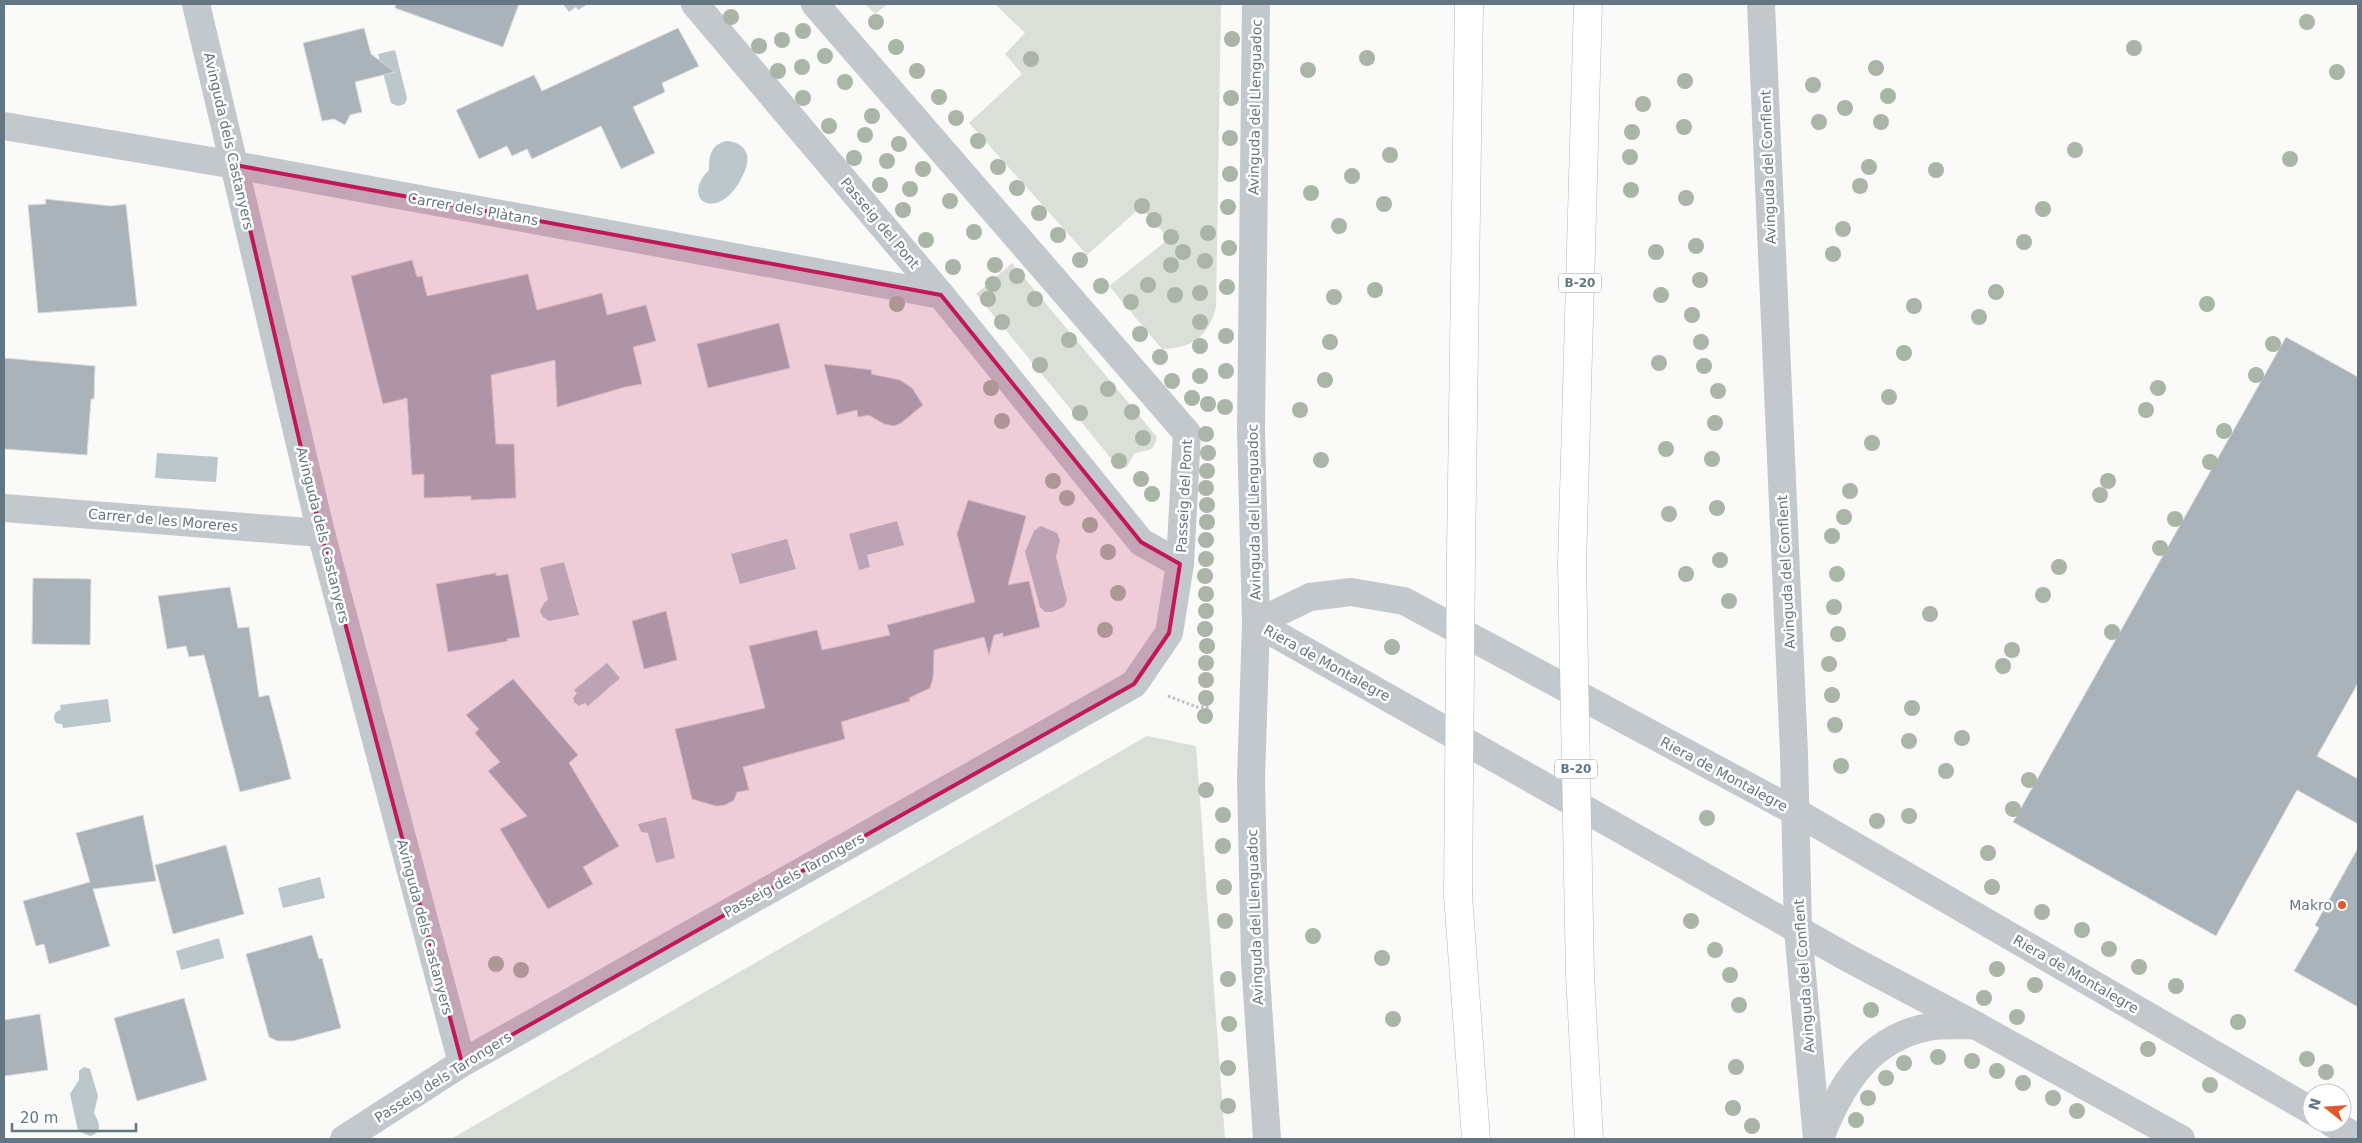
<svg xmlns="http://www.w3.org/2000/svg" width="2362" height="1143" font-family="'DejaVu Sans',sans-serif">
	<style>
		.green { fill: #dadfd7 }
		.water { fill: #bbc7cb }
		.building { fill: #aab3b9; stroke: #dcdcda }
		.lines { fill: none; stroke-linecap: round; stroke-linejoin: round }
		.motorway-casing { stroke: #b4b9bd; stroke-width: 29 }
		.path { stroke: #bbbfc2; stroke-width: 3; stroke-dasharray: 2.5 2.5; stroke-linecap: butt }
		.minor { stroke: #c3c8cc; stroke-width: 28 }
		.motorway { stroke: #fff; stroke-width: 28 }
		.motorway-bridge-casing { stroke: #b4b9bd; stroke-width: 29; stroke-linecap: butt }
		.motorway-bridge { stroke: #fff; stroke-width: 28 }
		.tree { fill: #aab4a7 }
		.marked { fill: #c2185b; fill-opacity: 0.2; stroke: #c2185b; stroke-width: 4; stroke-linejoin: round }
		.poi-dot { fill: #e4572e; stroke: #fff; stroke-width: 2 }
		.labels { text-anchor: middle; stroke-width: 5; stroke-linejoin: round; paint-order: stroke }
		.shield { fill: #fff; stroke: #939fa8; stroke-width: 1 }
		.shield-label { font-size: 12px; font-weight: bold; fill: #657683 }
		.street-label { font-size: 14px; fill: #657683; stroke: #fff }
		.poi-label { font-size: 14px; fill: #657683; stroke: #fff; text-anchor: end }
	</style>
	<rect width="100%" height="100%" fill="#fafaf8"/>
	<!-- green -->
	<g class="green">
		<path d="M865,4H888L875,14Z"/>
		<path d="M995,4H1221L1216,307C1208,337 1193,348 1162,349L1109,286L1169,239L1141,207L1087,255L969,123L1022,74L1005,54L1025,33Z"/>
		<path d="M1012,263L1157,437C1152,455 1148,448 1134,454L1127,467L1119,468L976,294Z"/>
		<path d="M1147,736L1196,746L1225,1139H451Z"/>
	</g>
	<!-- water -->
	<g class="water">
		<path d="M563,4H588L578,10L576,7L569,12Z"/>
		<path d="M395,50L407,98L405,104L398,106L391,103L378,54Z"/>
		<path d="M726,141C735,141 745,146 747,155C749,164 744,173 740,181C716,223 680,199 709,170C709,155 711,145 726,141Z"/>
		<path d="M157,453L218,457L216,482L155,478Z"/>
		<path d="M897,521L904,545L867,555L870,567L859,570L849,534Z"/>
		<path d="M1041,526L1057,533L1060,540L1056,557L1067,600L1064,607L1052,612H1045L1040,607L1025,552L1034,531Z"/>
		<path d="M787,539L796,569L740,584L731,554Z"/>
		<path d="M564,562L579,615L549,621L543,617L540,611L544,603L548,600L540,568Z"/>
		<path d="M607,663L620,678L588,706L585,703L579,706L574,702L573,698L577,693L574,690Z"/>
		<path d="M108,699L111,722L63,728L62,724L56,723L54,719L55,713L61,709L60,705Z"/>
		<path d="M666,817L675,858L656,863L648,833L641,832L638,824Z"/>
		<path d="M320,877L325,898L283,908L278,888Z"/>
		<path d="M219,938L224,958L181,970L176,951Z"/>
		<path d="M84,1067L90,1069L98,1096L94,1113C99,1123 104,1132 90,1136L78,1131L70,1094L79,1080V1071Z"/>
	</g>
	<!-- building -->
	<g class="building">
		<path d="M396,4H519L503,47L395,8Z"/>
		<path d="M364,28L371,54L395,72L355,82L362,112L350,115L345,125L334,119L322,121L303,43Z"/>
		<path d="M678,28L699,66L662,83L665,92L633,107L655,153L621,169L601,126L532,159L527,149L512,156L507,146L479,159L456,110L534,75L542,91Z"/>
		<path d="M45,199L111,206L126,204L137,306L38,313L28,205L46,204Z"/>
		<path d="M412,260L417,277L422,276L427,296L528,274L537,310L602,293L607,315L646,305L656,341L633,347L642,384L625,387L557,407L555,360L491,375L496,444H514L516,498L471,500V496L424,498V474L412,475L407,398L383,404L351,276Z"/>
		<path d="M779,323L790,368L708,388L697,344Z"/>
		<path d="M2286,337L2358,377V683L2317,756L2358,779V824L2297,790L2216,936L2013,822Z"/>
		<path d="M4,358L95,366L94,399H91L87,455L4,449Z"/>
		<path d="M824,364L872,370L871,374L900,380L912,388L923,405L901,423L894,426L884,424L869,415L858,417L857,410L837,415Z"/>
		<path d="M968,500L1026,516L1008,585L1029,581L1040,627L1003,637V633L994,635L989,655L984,637L934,650L933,678L930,688L909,698L910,701L841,722L845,739L743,767L749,790L737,792L734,800L725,805L716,806L692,799L675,729L765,708L749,646L817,630L822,650L890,635L887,625L975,602L957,534Z"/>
		<path d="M496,573V576L508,574L520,637L507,639L508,641L448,652L436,584Z"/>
		<path d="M33,578L91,579L90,645L32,644Z"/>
		<path d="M230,587L238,628L249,627L259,697L269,695L291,779L240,792L204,655L189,657L186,646L167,649L158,596Z"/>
		<path d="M666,611L677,660L644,669L632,621Z"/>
		<path d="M513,679L578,755L569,763L619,846L583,867L593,884L548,909L500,829L527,816L488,771L500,762L475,733L479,729L466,715Z"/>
		<path d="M143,815L156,881L93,889L110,946L49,964L44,944L36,946L23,901L90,882L76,833Z"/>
		<path d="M226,845L244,914L173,934L155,865Z"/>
		<path d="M2358,848V1007L2294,971L2319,928L2315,925Z"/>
		<path d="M312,935L319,959L322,958L341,1028L293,1041H277L269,1037L246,954Z"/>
		<path d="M184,998L207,1080L137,1101L114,1018Z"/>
		<path d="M40,1014L48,1070L4,1076V1020Z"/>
	</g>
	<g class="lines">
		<!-- motorway casing -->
		<g class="motorway-casing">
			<g id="motorway">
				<path d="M1461,554L1469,4"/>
				<path d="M1572,563L1588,4"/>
				<path d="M1458,895L1476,1139"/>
				<path d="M1580,975L1589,1139"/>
			</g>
		</g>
		<!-- path -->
		<path class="path" d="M1168,696L1197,707H1210"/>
		<!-- minor -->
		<g class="minor">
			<path d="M196,4L321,533L462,1063"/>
			<path d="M695,4L941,295L1141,542L1180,564"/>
			<path d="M1256,4L1251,431L1256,623L1251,779L1255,961L1267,1139"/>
			<path d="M1761,4L1794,753L1798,930L1817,1139"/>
			<path d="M4,126L235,165L941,295"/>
			<path d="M4,508L321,533"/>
			<path d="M1256,623L1310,597L1351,592L1404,601L1796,812L2312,1111"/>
			<path d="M1256,623L1848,958L1975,1025L2181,1139"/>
			<path d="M2332,1123L2358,1138"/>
			<path d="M1820,1138C1840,1086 1868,1039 1928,1027C1942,1024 1959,1026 1974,1025"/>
			<path d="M344,1139L462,1063L1134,684L1169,633L1180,564L1187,433L815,4"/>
		</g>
		<!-- motorway -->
		<use href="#motorway" class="motorway"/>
		<!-- motorway-bridge casing -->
		<g class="motorway-bridge-casing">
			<g id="motorway-bridge">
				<path d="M1572,563L1580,975"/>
				<path d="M1458,895L1461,554"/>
			</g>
		</g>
		<!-- motorway-bridge -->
		<use href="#motorway-bridge" class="motorway-bridge"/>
	</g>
	<!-- trees -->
	<g class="tree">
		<circle cx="731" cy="17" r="8"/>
		<circle cx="876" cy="22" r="8"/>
		<circle cx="2307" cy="22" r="8"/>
		<circle cx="803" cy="31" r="8"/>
		<circle cx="1232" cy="39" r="8"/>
		<circle cx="782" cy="40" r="8"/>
		<circle cx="759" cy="46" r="8"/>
		<circle cx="896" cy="47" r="8"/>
		<circle cx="2134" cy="48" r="8"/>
		<circle cx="825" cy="56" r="8"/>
		<circle cx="1367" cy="58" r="8"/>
		<circle cx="1031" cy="59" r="8"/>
		<circle cx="802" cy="67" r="8"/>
		<circle cx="1876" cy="68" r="8"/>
		<circle cx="1308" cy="70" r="8"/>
		<circle cx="778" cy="71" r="8"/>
		<circle cx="917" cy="71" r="8"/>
		<circle cx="2337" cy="72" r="8"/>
		<circle cx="1685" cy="81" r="8"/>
		<circle cx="845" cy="82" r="8"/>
		<circle cx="1813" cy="85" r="8"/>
		<circle cx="1888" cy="96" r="8"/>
		<circle cx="939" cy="97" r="8"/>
		<circle cx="803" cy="98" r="8"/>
		<circle cx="1231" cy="98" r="8"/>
		<circle cx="1643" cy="104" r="8"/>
		<circle cx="1845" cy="108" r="8"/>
		<circle cx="872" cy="116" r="8"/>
		<circle cx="956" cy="118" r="8"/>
		<circle cx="1819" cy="122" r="8"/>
		<circle cx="1881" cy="122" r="8"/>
		<circle cx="829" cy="126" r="8"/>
		<circle cx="1684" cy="127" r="8"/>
		<circle cx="1632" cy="132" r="8"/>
		<circle cx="865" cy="135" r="8"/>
		<circle cx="1230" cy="138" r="8"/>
		<circle cx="978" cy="141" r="8"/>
		<circle cx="899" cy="144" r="8"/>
		<circle cx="2075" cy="150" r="8"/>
		<circle cx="1390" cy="155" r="8"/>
		<circle cx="1630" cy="157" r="8"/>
		<circle cx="854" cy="158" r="8"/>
		<circle cx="2290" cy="159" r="8"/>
		<circle cx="887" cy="161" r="8"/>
		<circle cx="998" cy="167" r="8"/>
		<circle cx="1869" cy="167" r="8"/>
		<circle cx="923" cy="169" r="8"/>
		<circle cx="1936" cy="170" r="8"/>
		<circle cx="1230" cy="174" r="8"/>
		<circle cx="1352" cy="176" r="8"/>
		<circle cx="880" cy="185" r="8"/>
		<circle cx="1860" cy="186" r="8"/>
		<circle cx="1017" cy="188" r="8"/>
		<circle cx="910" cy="189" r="8"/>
		<circle cx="1631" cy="190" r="8"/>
		<circle cx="1311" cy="193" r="8"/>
		<circle cx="1686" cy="198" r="8"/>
		<circle cx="950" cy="201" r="8"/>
		<circle cx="1384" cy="204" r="8"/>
		<circle cx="1142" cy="206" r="8"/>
		<circle cx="1228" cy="207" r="8"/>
		<circle cx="2043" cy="209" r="8"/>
		<circle cx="903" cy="210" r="8"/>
		<circle cx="1039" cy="213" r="8"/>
		<circle cx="1154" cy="220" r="8"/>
		<circle cx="1339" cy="226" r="8"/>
		<circle cx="1843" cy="229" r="8"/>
		<circle cx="974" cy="232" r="8"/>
		<circle cx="1208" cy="233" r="8"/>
		<circle cx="1058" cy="235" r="8"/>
		<circle cx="1171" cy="237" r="8"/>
		<circle cx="926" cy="240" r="8"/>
		<circle cx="2024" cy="242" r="8"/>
		<circle cx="1696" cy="246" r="8"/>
		<circle cx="1229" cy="248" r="8"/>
		<circle cx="1183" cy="252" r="8"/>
		<circle cx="1656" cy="252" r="8"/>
		<circle cx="1833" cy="254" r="8"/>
		<circle cx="1080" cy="260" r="8"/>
		<circle cx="1205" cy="261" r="8"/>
		<circle cx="995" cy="265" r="8"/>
		<circle cx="1171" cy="265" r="8"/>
		<circle cx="953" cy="267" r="8"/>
		<circle cx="1017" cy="276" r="8"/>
		<circle cx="1700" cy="280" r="8"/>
		<circle cx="993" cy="284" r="8"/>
		<circle cx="1148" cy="285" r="8"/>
		<circle cx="1101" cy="286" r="8"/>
		<circle cx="1227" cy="287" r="8"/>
		<circle cx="1375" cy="290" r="8"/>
		<circle cx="1996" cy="292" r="8"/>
		<circle cx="1200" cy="293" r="8"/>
		<circle cx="1175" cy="295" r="8"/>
		<circle cx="1661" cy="295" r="8"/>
		<circle cx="1334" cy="297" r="8"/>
		<circle cx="988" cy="299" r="8"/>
		<circle cx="1035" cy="299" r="8"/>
		<circle cx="1131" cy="302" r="8"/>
		<circle cx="897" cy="304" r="8"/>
		<circle cx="2207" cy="304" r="8"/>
		<circle cx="1914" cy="306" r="8"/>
		<circle cx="1692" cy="315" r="8"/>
		<circle cx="1979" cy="317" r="8"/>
		<circle cx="1002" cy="322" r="8"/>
		<circle cx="1200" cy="322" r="8"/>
		<circle cx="1140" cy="334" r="8"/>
		<circle cx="1226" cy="336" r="8"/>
		<circle cx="1069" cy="340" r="8"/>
		<circle cx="1330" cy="342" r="8"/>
		<circle cx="1701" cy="342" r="8"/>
		<circle cx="2273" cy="344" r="8"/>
		<circle cx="1200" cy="346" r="8"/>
		<circle cx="1904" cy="353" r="8"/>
		<circle cx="1160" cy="357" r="8"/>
		<circle cx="1659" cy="363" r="8"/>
		<circle cx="1040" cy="365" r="8"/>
		<circle cx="1704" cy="366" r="8"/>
		<circle cx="1226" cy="371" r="8"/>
		<circle cx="2256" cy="375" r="8"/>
		<circle cx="1200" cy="376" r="8"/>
		<circle cx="1325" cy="380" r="8"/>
		<circle cx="1172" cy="381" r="8"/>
		<circle cx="991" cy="388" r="8"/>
		<circle cx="2158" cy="388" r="8"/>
		<circle cx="1108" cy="389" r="8"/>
		<circle cx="1718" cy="391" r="8"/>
		<circle cx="1889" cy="397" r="8"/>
		<circle cx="1192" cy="398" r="8"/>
		<circle cx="1208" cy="404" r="8"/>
		<circle cx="1225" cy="407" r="8"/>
		<circle cx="1300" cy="410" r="8"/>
		<circle cx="2146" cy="410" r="8"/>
		<circle cx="1132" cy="412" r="8"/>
		<circle cx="1080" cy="413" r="8"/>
		<circle cx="1002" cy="421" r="8"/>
		<circle cx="1715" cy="423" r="8"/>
		<circle cx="2224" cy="431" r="8"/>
		<circle cx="1206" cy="434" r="8"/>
		<circle cx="1143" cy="438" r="8"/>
		<circle cx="1872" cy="443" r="8"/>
		<circle cx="1666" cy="449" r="8"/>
		<circle cx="1208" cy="453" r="8"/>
		<circle cx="1712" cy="459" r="8"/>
		<circle cx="1321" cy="460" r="8"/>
		<circle cx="1119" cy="461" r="8"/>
		<circle cx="2210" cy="462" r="8"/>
		<circle cx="1207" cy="471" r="8"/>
		<circle cx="1141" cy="479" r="8"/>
		<circle cx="1053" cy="481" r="8"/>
		<circle cx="2108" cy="481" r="8"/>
		<circle cx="1206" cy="488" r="8"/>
		<circle cx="1850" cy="491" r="8"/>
		<circle cx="1152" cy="494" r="8"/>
		<circle cx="2100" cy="495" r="8"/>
		<circle cx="1067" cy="498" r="8"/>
		<circle cx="1207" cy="505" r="8"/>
		<circle cx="1717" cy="508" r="8"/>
		<circle cx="1669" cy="514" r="8"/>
		<circle cx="1844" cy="517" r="8"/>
		<circle cx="2175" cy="519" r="8"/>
		<circle cx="1207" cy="522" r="8"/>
		<circle cx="1090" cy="525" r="8"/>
		<circle cx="1832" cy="536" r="8"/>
		<circle cx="1206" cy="540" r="8"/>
		<circle cx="2160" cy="548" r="8"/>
		<circle cx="1108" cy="552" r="8"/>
		<circle cx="1206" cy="559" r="8"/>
		<circle cx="1720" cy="560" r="8"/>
		<circle cx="2059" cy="567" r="8"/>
		<circle cx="1686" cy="574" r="8"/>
		<circle cx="1837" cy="574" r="8"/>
		<circle cx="1205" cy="576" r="8"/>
		<circle cx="1118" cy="593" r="8"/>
		<circle cx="1206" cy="594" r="8"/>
		<circle cx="2043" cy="595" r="8"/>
		<circle cx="1729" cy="601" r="8"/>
		<circle cx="1834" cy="607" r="8"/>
		<circle cx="1206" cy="611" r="8"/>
		<circle cx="1930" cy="614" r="8"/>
		<circle cx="1205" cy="629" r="8"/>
		<circle cx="1105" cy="630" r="8"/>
		<circle cx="2112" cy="632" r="8"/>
		<circle cx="1838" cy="634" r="8"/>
		<circle cx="1207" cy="646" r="8"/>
		<circle cx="1392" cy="647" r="8"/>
		<circle cx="2012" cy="650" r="8"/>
		<circle cx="1206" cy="663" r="8"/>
		<circle cx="1829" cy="664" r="8"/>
		<circle cx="2003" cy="666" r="8"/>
		<circle cx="1206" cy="680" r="8"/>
		<circle cx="1832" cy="695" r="8"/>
		<circle cx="1206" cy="698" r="8"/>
		<circle cx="1912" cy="708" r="8"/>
		<circle cx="1205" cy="716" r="8"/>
		<circle cx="1835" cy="725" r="8"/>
		<circle cx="1962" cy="738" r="8"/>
		<circle cx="1909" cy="741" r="8"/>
		<circle cx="1841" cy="766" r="8"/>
		<circle cx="1946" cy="771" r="8"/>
		<circle cx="2029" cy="780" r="8"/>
		<circle cx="1206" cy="790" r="8"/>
		<circle cx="2013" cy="809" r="8"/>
		<circle cx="1223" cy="815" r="8"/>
		<circle cx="1909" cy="816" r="8"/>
		<circle cx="1707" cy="818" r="8"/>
		<circle cx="1877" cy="821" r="8"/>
		<circle cx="1223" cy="846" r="8"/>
		<circle cx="1988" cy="853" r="8"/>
		<circle cx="1224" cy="887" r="8"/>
		<circle cx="1992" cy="887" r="8"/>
		<circle cx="2042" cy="912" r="8"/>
		<circle cx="1225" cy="921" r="8"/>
		<circle cx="1691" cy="921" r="8"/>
		<circle cx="2082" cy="930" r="8"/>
		<circle cx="1313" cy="936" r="8"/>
		<circle cx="2109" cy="949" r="8"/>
		<circle cx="1715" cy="950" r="8"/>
		<circle cx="1382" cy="958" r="8"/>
		<circle cx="496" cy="964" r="8"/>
		<circle cx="2139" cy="967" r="8"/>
		<circle cx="1997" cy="969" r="8"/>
		<circle cx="521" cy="970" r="8"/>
		<circle cx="1730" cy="975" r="8"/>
		<circle cx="1228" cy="979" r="8"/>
		<circle cx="2035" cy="985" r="8"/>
		<circle cx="2176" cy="986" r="8"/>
		<circle cx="1984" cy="998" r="8"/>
		<circle cx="1739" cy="1005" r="8"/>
		<circle cx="1871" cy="1010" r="8"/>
		<circle cx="2017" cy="1017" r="8"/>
		<circle cx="1393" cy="1019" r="8"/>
		<circle cx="2238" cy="1022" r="8"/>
		<circle cx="1229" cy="1024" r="8"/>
		<circle cx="2148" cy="1049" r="8"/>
		<circle cx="1938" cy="1057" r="8"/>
		<circle cx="2307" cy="1059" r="8"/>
		<circle cx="1972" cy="1061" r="8"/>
		<circle cx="1904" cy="1063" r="8"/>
		<circle cx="1736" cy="1067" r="8"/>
		<circle cx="1228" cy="1068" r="8"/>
		<circle cx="1997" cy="1071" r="8"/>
		<circle cx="2326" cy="1072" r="8"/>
		<circle cx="1886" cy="1078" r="8"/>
		<circle cx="2023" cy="1083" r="8"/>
		<circle cx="2210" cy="1085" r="8"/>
		<circle cx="1868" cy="1098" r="8"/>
		<circle cx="2053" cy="1098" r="8"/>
		<circle cx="1228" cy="1106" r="8"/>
		<circle cx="1733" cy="1108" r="8"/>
		<circle cx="2077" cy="1111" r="8"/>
		<circle cx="1856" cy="1120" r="8"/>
		<circle cx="1752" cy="1126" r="8"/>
	</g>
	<!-- marked area -->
	<path class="marked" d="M235,165L941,295L1141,542L1180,564L1169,633L1134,684L462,1063L321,533Z"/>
	<!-- markers -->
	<circle class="poi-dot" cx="2342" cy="905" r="5"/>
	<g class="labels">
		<!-- shield labels -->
		<g class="shield">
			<rect x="1559" y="273.5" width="42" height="19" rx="4"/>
			<rect x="1555" y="759.5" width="42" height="19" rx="4"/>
		</g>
		<g class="shield-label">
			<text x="1580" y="287">B-20</text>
			<text x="1576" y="773">B-20</text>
		</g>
		<!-- street labels -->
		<g class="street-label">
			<text transform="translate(1255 107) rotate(-89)" y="5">Avinguda del Llenguadoc</text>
			<text transform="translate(229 141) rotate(77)" y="5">Avinguda dels Castanyers</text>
			<text transform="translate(1768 167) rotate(-92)" y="5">Avinguda del Conflent</text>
			<text transform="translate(473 209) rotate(10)" y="5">Carrer dels Plàtans</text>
			<text transform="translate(880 223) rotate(50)" y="5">Passeig del Pont</text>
			<text transform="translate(1184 496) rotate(-87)" y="5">Passeig del Pont</text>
			<text transform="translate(1254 512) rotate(-91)" y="5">Avinguda del Llenguadoc</text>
			<text transform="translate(163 520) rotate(5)" y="5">Carrer de les Moreres</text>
			<text transform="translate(323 535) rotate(76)" y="5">Avinguda dels Castanyers</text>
			<text transform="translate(1786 572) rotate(-93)" y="5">Avinguda del Conflent</text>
			<text transform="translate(1327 663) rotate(29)" y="5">Riera de Montalegre</text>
			<text transform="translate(1724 774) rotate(28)" y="5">Riera de Montalegre</text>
			<text transform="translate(794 875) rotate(-29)" y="5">Passeig dels Tarongers</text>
			<text transform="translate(1255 917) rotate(-92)" y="5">Avinguda del Llenguadoc</text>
			<text transform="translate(425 927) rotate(75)" y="5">Avinguda dels Castanyers</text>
			<text transform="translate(2076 974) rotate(30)" y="5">Riera de Montalegre</text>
			<text transform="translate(1804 976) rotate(-94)" y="5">Avinguda del Conflent</text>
			<text transform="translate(443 1077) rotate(-32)" y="5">Passeig dels Tarongers</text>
		</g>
		<!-- poi labels -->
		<g class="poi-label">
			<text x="2332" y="910">Makro</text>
		</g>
	</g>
	<!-- border -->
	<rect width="2362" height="1143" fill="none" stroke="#657683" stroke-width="10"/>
	<!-- north arrow -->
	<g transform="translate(2327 1108) rotate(287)"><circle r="24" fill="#ffffff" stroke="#c1c8cd"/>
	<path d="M0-4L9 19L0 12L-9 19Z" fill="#e4572e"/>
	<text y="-8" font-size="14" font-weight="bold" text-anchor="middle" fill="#657683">N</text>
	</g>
	<!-- scale -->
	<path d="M12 1123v8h124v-8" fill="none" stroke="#657683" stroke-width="2.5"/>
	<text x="20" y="1123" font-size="15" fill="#657683" stroke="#ffffff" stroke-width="4" paint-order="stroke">20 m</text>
</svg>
